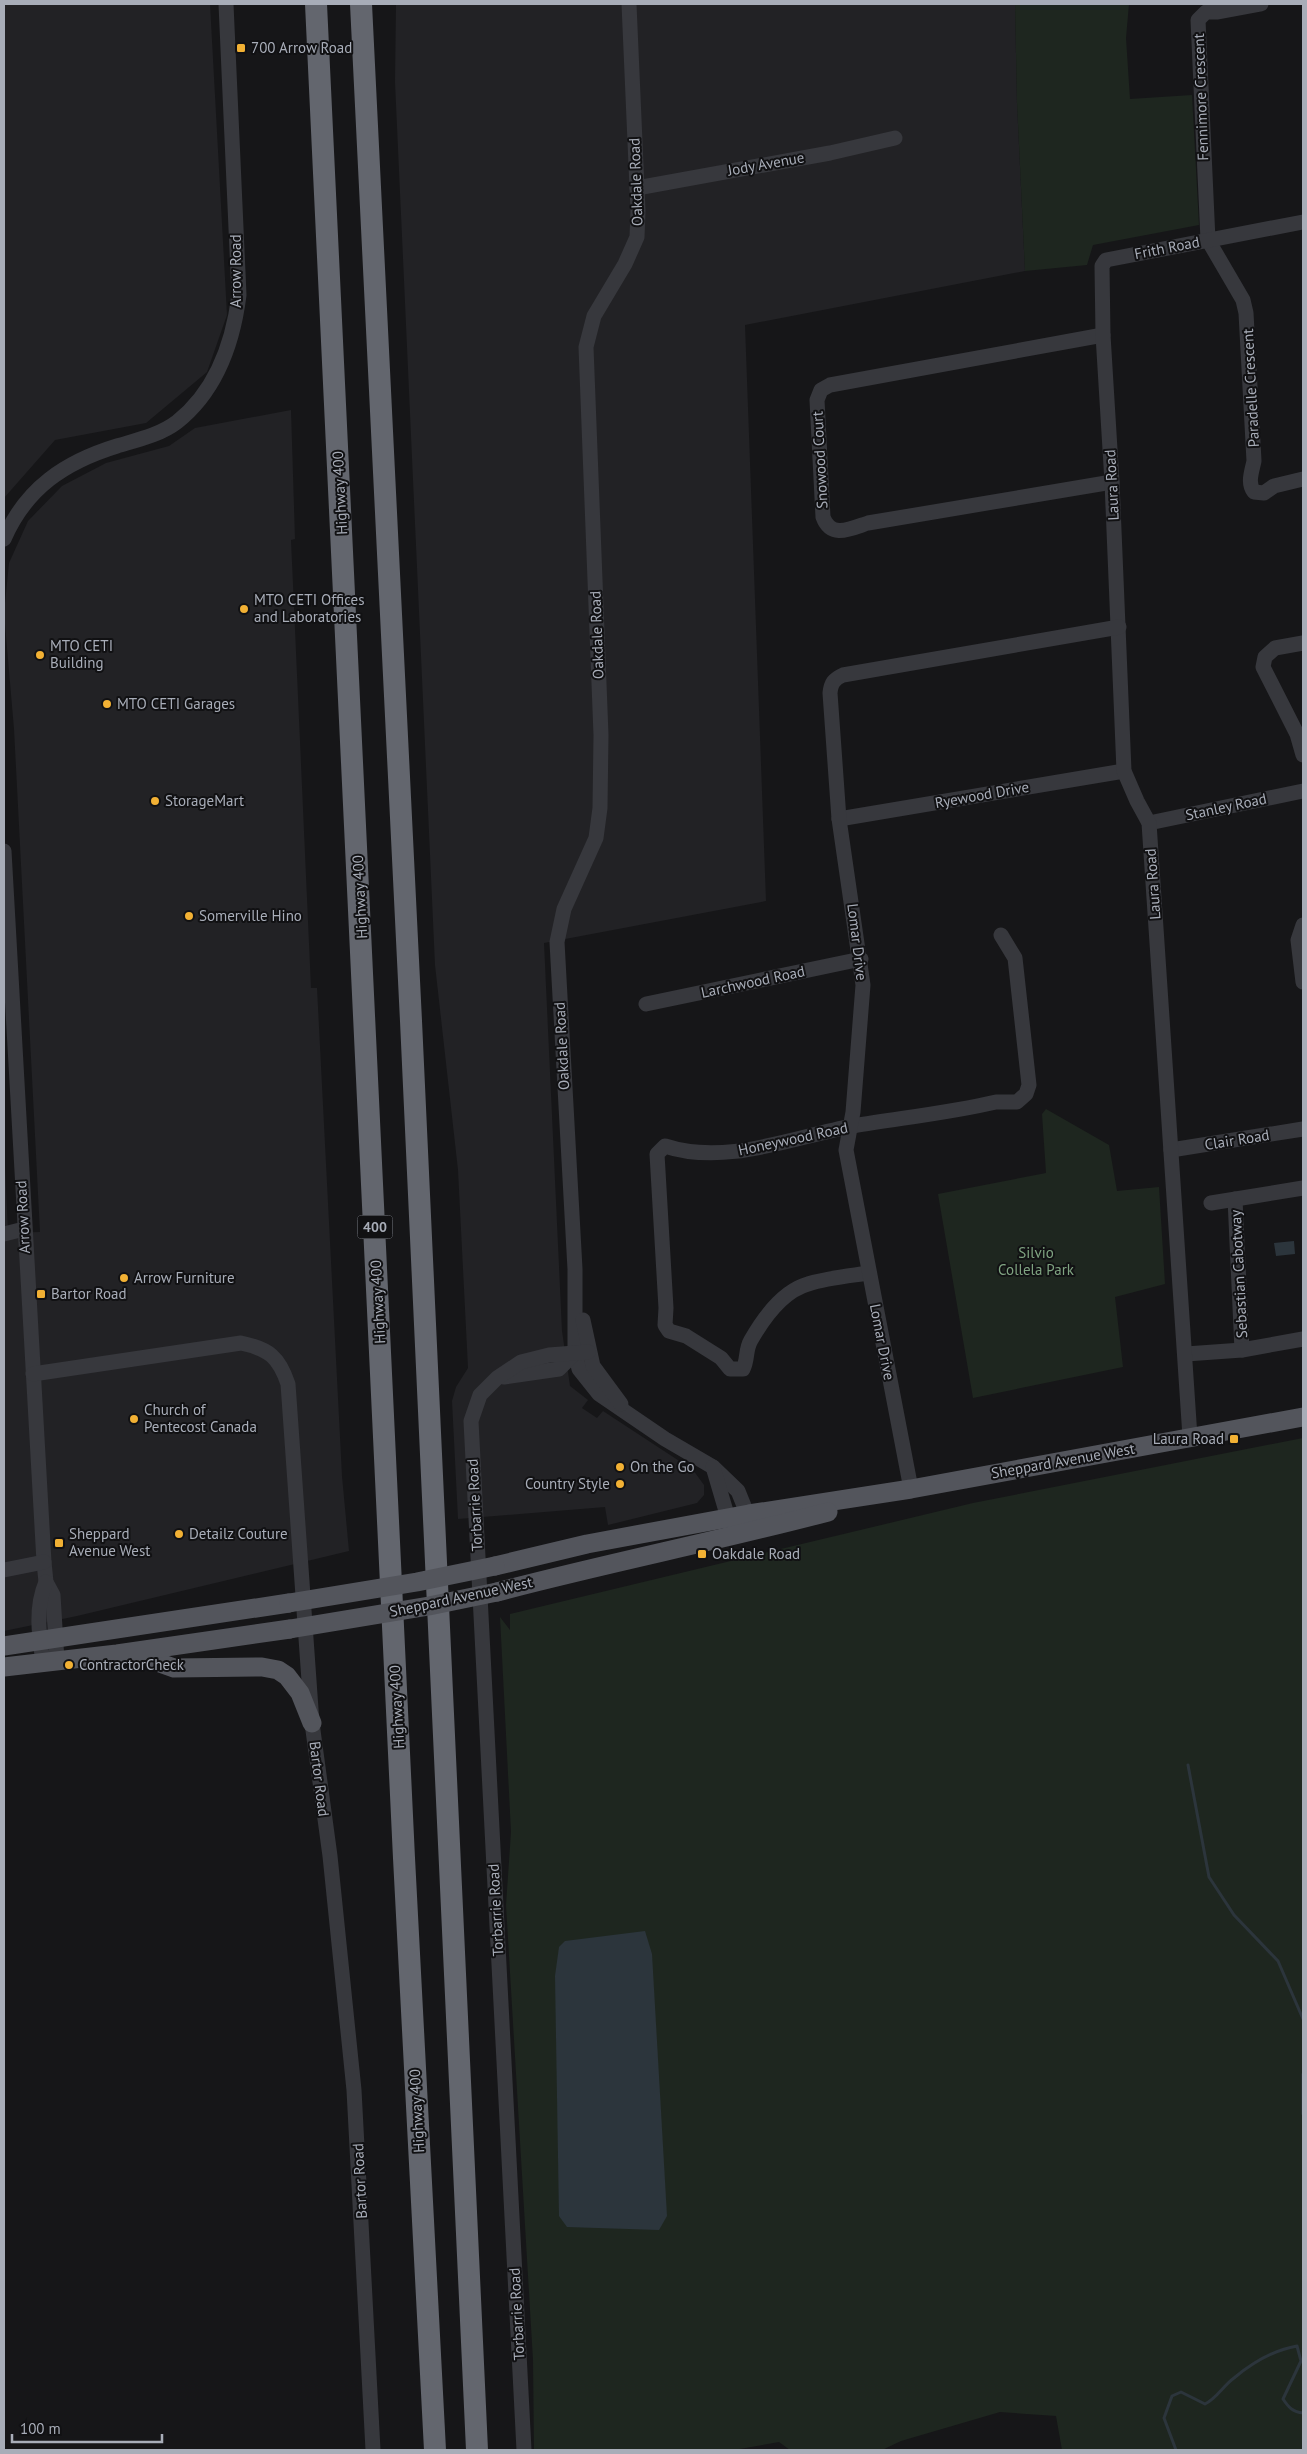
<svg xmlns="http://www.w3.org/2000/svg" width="1307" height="2454" font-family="'PT Sans',sans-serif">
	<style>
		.built { fill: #222225 }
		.green { fill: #1e261f }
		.water { fill: #2c353c }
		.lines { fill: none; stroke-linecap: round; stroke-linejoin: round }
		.stream { stroke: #2c353c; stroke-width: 3 }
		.minor { stroke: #37383d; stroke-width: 15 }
		.major { stroke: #53555c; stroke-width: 19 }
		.highway { stroke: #63666e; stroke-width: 22 }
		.major-bridge { stroke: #53555c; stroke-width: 19 }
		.poi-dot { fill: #f2b134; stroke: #111113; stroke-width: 2 }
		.labels { text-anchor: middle; stroke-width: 4; stroke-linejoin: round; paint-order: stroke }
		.shield { fill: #111113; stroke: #7b7e86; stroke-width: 1 }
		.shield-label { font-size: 14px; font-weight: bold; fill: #a8adb8 }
		.poi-label { font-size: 15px; fill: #a8adb8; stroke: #111113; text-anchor: start }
		.street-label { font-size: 15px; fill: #a8adb8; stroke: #111113 }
		.park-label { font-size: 15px; fill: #7fa381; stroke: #111113 }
	</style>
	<rect width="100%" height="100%" fill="#161618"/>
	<!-- built -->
	<g class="built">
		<path d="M4,4H210L227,315L207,372L146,423L55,440L4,498Z"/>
		<path d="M396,4H1015L1017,103L1025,271L745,325L766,901L544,943L562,1331L570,1386L588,1400L582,1408L597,1418L603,1411L693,1470L704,1485V1495L697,1503L608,1525L605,1507L458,1519L452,1401L456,1387L468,1368L458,1170L435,965L395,82Z"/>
		<path d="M291,410L295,539L291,540L311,988H317L342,1476L349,1551L77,1616L4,1631V1143L8,1233L40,1232L14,729L4,613L9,563L28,521L62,486L106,463L169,446L195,428Z"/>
	</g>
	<!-- green -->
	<g class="green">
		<path d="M1015,4H1129L1126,38L1130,99L1192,95L1199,225L1093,245L1087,265L1025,271L1017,103Z"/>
		<path d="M1046,1109L1109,1145L1117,1191L1159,1187L1165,1284L1115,1297L1123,1367L973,1398L938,1194L1046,1173L1042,1114Z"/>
		<path d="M1303,1438V2450H1062L1056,2416L1000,2412L901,2441L882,2450H790L779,2442L734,2450H534L533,2360L506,1905L511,1832L500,1617L510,1630V1614L973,1503Z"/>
	</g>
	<!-- water -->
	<g class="water">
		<path d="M1294,1241L1295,1254L1276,1256L1274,1243Z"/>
		<path d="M645,1931L652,1954L667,2216L659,2230L567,2227L559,2216L555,1976L559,1947L565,1941Z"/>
	</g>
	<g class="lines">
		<!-- stream -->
		<g class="stream">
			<path d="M1188,1765L1209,1877L1234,1915L1278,1961L1303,2019"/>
			<path d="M1303,2074V2114"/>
			<path d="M1176,2450L1164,2418L1172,2396L1181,2392L1205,2404C1217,2398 1223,2386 1234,2378C1252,2363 1274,2350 1297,2346L1301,2361L1283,2399C1289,2408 1293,2412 1303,2413"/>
		</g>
		<!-- minor -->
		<g class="minor">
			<path d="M629,4L638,211L637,237L625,264L594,316L586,347L601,735L600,808L596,838L564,909L557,942L575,1269V1353L579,1369L599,1394L665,1439L713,1467L738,1491L751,1523"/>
			<path d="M1261,4L1218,12H1206L1198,20L1208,240L1243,300L1246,313L1254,461C1252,471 1247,483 1254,492L1264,493L1274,486L1303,479"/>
			<path d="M637,188L830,153L895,138"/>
			<path d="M1103,335L830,385L821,390L817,400L823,517C831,539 850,529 868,523L1112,482"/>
			<path d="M4,539C26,488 65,462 117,446C137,440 160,435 177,422C216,391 233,343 239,295L226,4"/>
			<path d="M1303,643L1275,648L1265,657L1263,667L1297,734L1303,755"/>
			<path d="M839,819L1124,771"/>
			<path d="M1149,823L1303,791"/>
			<path d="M4,851L44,1562L46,1582L53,1595L57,1661"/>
			<path d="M1303,925L1298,940L1303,982"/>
			<path d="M646,1004L861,959"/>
			<path d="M1171,1150L1303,1129"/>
			<path d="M1235,1199L1242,1350"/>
			<path d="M1211,1203L1303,1188"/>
			<path d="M4,1234L24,1229"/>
			<path d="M869,1273C849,1276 827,1278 808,1284C783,1291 763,1319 751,1340C745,1350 748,1360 743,1369H730L721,1358L686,1336L669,1331L665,1325L666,1308L657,1154L665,1146C726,1166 793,1137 853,1126C900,1118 949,1113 996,1102H1017L1026,1094L1029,1085L1015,958L1001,935"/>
			<path d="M583,1320L593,1366L621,1404"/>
			<path d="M1186,1354L1242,1350L1303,1339"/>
			<path d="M33,1374L241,1343C269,1349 279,1357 288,1384L312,1723L330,1856L354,2090L373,2450"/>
			<path d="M504,1377L559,1369L575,1353"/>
			<path d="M1190,1437L1149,823L1137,801L1124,771L1112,482L1103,335L1102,266L1106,260L1303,222"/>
			<path d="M713,1467L731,1528"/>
			<path d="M911,1489L846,1150L853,1112L863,985L839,819L830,693C831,683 834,679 843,675L1119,627"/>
			<path d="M4,1570L44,1562"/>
			<path d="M43,1662C39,1635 35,1607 46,1582"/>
			<path d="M524,2450L471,1421L480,1395L497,1378L521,1362L549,1355L588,1352"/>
		</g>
		<!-- major -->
		<g class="major">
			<path d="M495,1566L587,1544L749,1514L911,1489L1303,1417"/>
			<path d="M497,1592C607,1563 718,1541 828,1512"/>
			<path d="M4,1646L289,1603"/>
			<path d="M131,1656L146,1658L174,1668L262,1667L278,1670L287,1676L300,1693L312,1723"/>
			<path d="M4,1667L117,1654L290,1629"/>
		</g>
		<!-- highway -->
		<g class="highway">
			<path d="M316,4L404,1858L435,2450"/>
			<path d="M361,4L411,1021L477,2450"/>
		</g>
		<!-- major-bridge -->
		<g class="major-bridge">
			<path d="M289,1603L417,1582L495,1566"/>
			<path d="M290,1629L429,1606L497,1592"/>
		</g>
	</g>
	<!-- markers -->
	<g class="poi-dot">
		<rect x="236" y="43" width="10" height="10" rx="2.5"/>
		<circle cx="244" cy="609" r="5"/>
		<circle cx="40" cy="655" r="5"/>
		<circle cx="107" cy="704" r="5"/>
		<circle cx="155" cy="801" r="5"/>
		<circle cx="189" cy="916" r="5"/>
		<circle cx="124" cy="1278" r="5"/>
		<rect x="36" y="1289" width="10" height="10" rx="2.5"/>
		<circle cx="134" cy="1419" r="5"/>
		<rect x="1229" y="1434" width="10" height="10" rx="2.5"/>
		<circle cx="620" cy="1467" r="5"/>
		<circle cx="620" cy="1484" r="5"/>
		<circle cx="179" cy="1534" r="5"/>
		<rect x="54" y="1538" width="10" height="10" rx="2.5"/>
		<rect x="697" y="1549" width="10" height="10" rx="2.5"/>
		<circle cx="69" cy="1665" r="5"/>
	</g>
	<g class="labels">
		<!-- shield labels -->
		<rect class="shield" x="357.5" y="1215.5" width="35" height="23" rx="4"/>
		<g class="shield-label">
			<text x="375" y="1232">400</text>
		</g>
		<!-- poi labels -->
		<g class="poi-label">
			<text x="251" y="53">700 Arrow Road</text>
			<text x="254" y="605">MTO CETI Offices<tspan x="254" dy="17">and Laboratories</tspan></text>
			<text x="50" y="651">MTO CETI<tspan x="50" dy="17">Building</tspan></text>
			<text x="117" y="709">MTO CETI Garages</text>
			<text x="165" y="806">StorageMart</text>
			<text x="199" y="921">Somerville Hino</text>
			<text x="134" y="1283">Arrow Furniture</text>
			<text x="51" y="1299">Bartor Road</text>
			<text x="144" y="1415">Church of<tspan x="144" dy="17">Pentecost Canada</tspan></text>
			<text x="1224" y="1444" text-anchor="end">Laura Road</text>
			<text x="630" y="1472">On the Go</text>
			<text x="610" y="1489" text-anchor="end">Country Style</text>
			<text x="69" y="1539">Sheppard<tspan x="69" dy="17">Avenue West</tspan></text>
			<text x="189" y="1539">Detailz Couture</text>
			<text x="712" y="1559">Oakdale Road</text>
			<text x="79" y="1670">ContractorCheck</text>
		</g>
		<!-- street labels -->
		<g class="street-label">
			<text transform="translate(1201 97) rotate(-92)" y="5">Fennimore Crescent</text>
			<text transform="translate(766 164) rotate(-10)" y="5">Jody Avenue</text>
			<text transform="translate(636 182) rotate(-92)" y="5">Oakdale Road</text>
			<text transform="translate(1167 248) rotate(-11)" y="5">Frith Road</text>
			<text transform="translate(236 271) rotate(-90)" y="5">Arrow Road</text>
			<text transform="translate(1251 388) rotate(-93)" y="5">Paradelle Crescent</text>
			<text transform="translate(820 460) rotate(-93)" y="5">Snowood Court</text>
			<text transform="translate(1112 485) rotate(-93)" y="5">Laura Road</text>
			<text transform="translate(340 493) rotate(-93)" y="5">Highway 400</text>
			<text transform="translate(597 635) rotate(-92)" y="5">Oakdale Road</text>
			<text transform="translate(982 795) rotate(-10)" y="5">Ryewood Drive</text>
			<text transform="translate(1226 807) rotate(-12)" y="5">Stanley Road</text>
			<text transform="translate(1153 884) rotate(-94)" y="5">Laura Road</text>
			<text transform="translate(360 897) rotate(-93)" y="5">Highway 400</text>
			<text transform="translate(857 942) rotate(83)" y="5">Lomar Drive</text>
			<text transform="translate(753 982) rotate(-12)" y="5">Larchwood Road</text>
			<text transform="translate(562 1046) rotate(-93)" y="5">Oakdale Road</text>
			<text transform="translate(793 1139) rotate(-12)" y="5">Honeywood Road</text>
			<text transform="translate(1237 1140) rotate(-9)" y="5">Clair Road</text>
			<text transform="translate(23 1217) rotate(-93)" y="5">Arrow Road</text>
			<text transform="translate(1239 1274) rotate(-93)" y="5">Sebastian Cabotway</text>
			<text transform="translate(378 1302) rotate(-93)" y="5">Highway 400</text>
			<text transform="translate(882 1342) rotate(79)" y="5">Lomar Drive</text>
			<text transform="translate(1063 1461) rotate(-10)" y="5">Sheppard Avenue West</text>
			<text transform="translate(475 1505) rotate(-93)" y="5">Torbarrie Road</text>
			<text transform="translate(461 1597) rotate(-12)" y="5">Sheppard Avenue West</text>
			<text transform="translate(397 1707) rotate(-93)" y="5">Highway 400</text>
			<text transform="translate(319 1779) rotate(83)" y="5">Bartor Road</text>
			<text transform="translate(496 1910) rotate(-93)" y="5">Torbarrie Road</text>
			<text transform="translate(417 2111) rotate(-93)" y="5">Highway 400</text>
			<text transform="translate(360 2181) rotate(-93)" y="5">Bartor Road</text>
			<text transform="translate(517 2314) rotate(-93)" y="5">Torbarrie Road</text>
		</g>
		<!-- park labels -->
		<g class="park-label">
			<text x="1036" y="1258">Silvio<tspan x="1036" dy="17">Collela Park</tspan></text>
		</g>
	</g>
	<!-- border -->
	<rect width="1307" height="2454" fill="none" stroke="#a8adb8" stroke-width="10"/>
	<!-- scale -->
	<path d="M12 2434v8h150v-8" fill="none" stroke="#a8adb8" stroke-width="2.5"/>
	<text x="20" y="2434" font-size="15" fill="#a8adb8" stroke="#111113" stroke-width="4" paint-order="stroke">100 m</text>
</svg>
